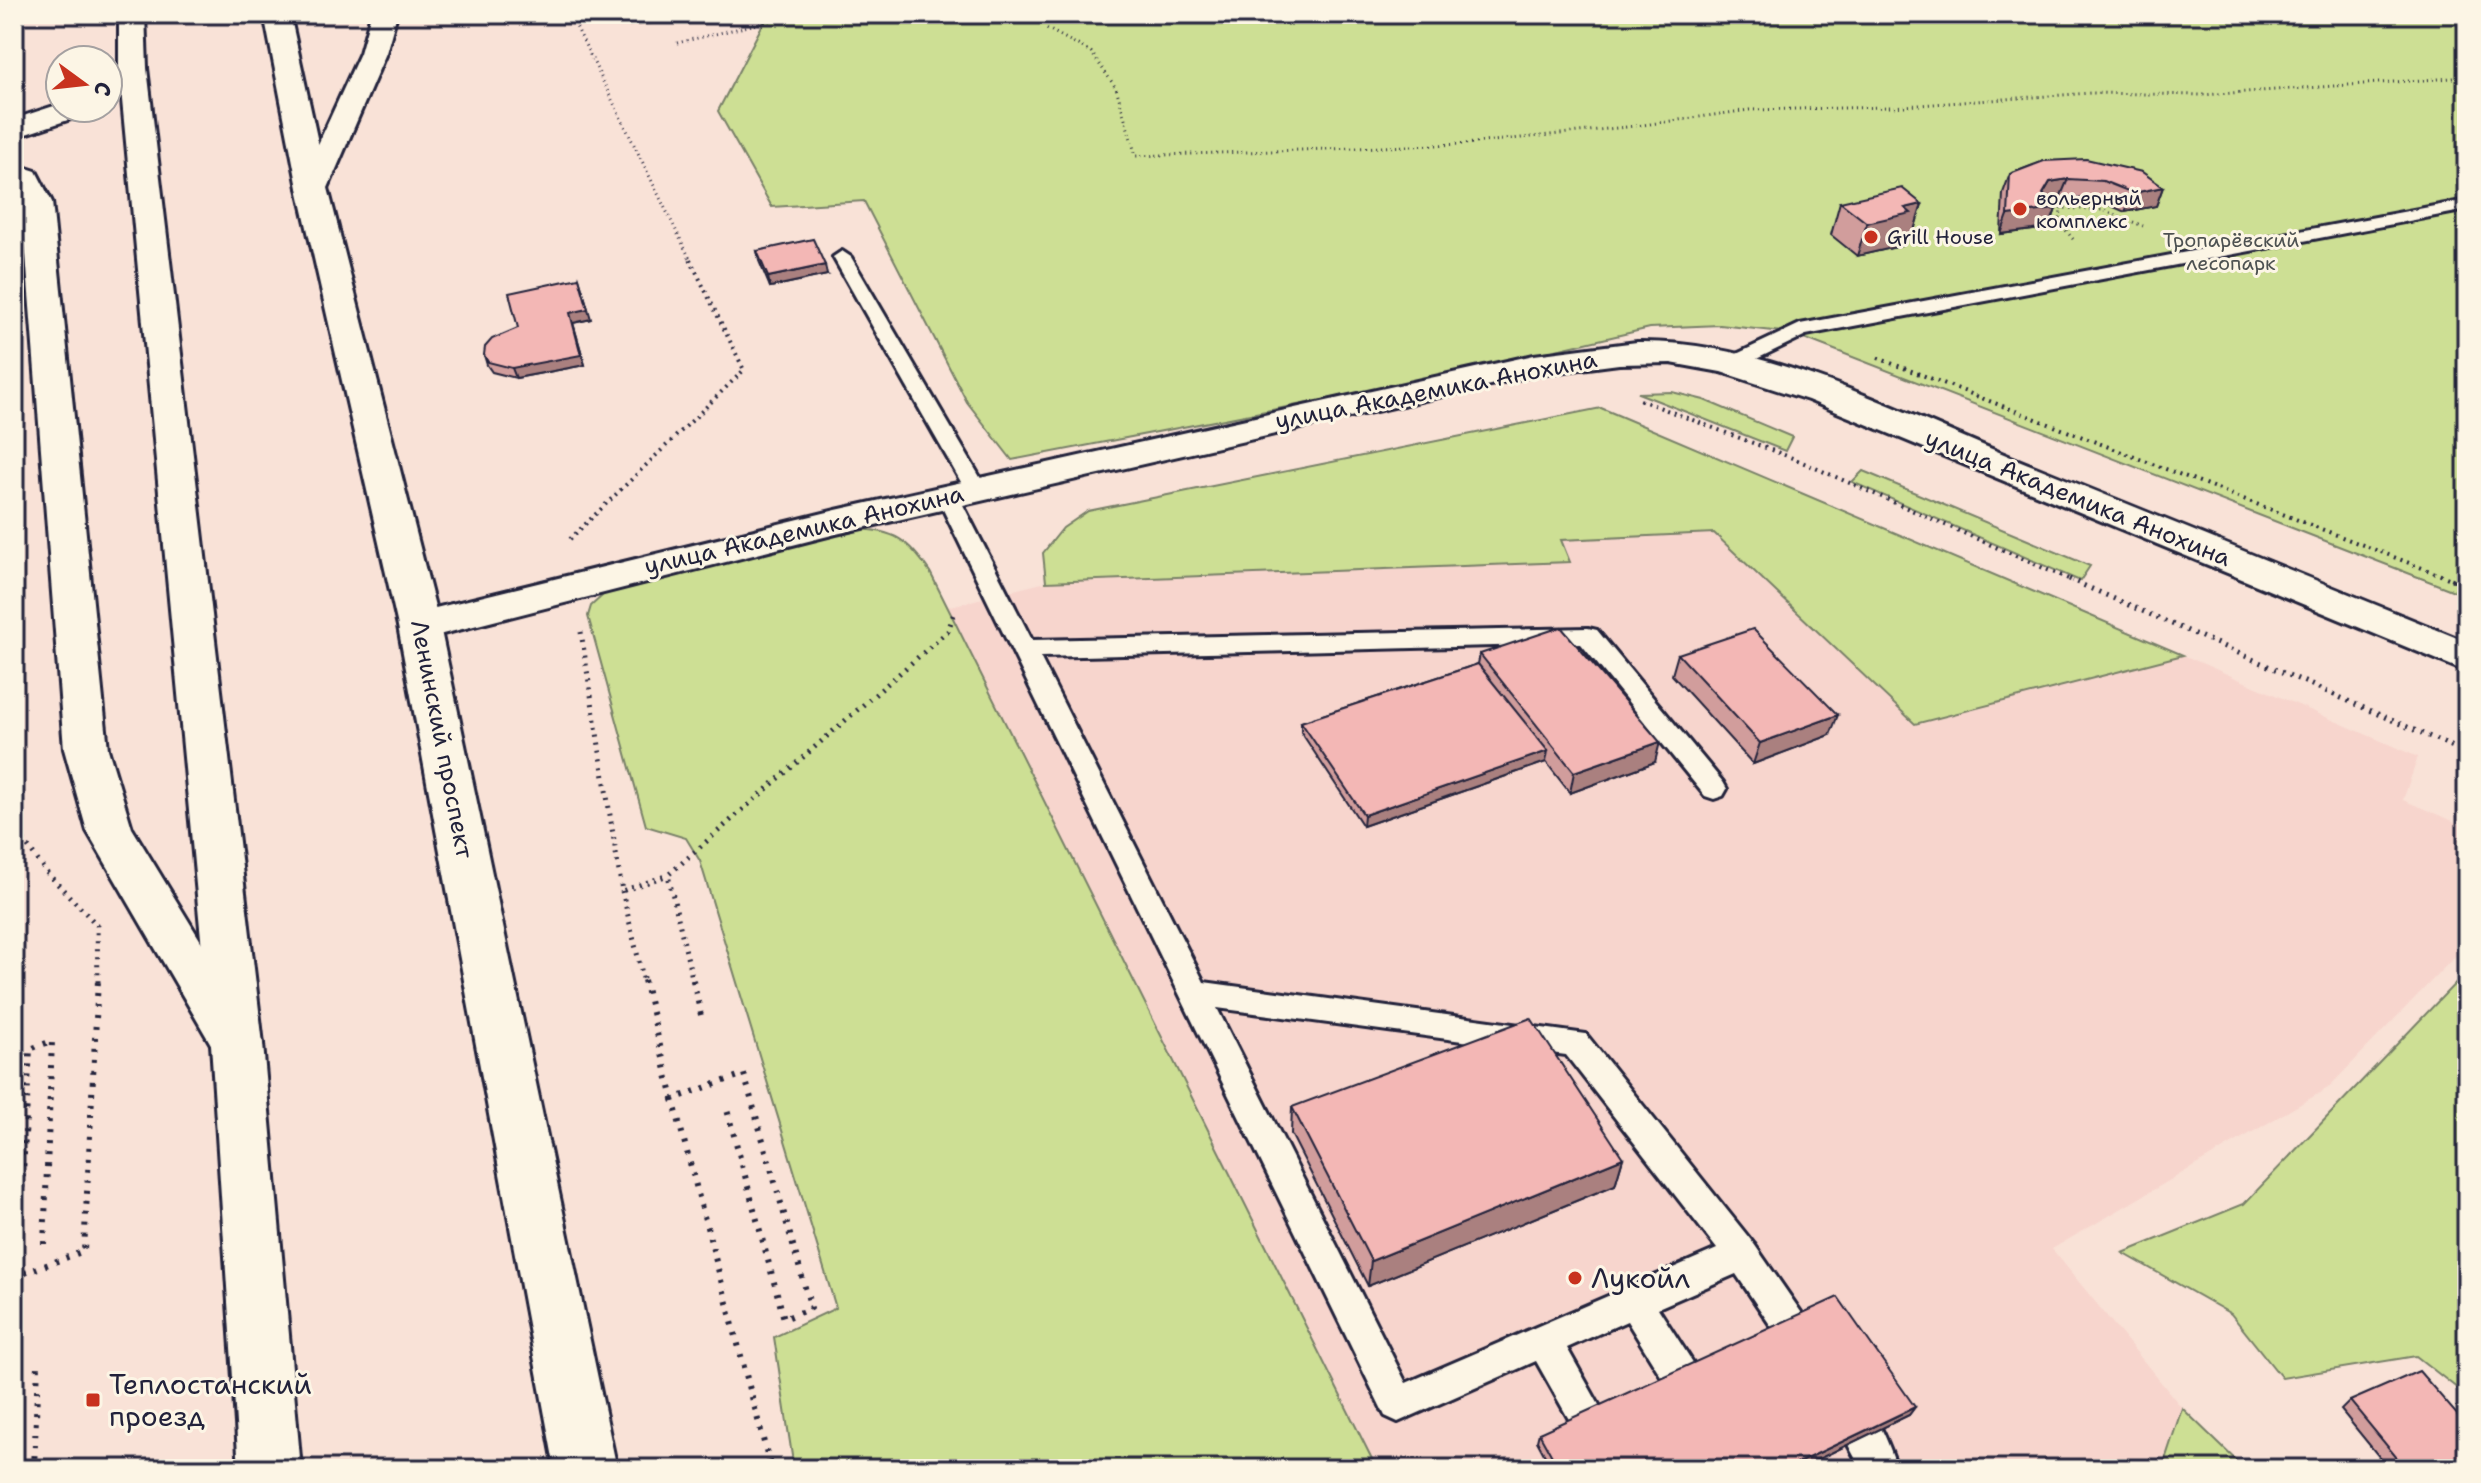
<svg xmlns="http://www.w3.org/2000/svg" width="2481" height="1483" font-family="'Shantell Sans',sans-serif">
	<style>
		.built { fill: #f7d5cd }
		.green { fill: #cddf94; stroke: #788068; stroke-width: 2 }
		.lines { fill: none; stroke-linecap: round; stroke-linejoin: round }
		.service-casing { stroke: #22223b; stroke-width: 6 }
		.tertiary-casing { stroke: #22223b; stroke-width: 6 }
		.primary-casing { stroke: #22223b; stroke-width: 6 }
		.path-far3 { stroke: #22223b; stroke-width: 3; stroke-dasharray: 1 4; stroke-linecap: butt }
		.path-far2 { stroke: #22223b; stroke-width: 4; stroke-dasharray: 2 5; stroke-linecap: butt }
		.path-far1 { stroke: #22223b; stroke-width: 5; stroke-dasharray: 2 6; stroke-linecap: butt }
		.path { stroke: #22223b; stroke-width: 6; stroke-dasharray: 3 8; stroke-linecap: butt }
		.service { fill: #fcf5e5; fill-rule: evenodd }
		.tertiary { fill: #fcf5e5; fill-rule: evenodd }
		.primary { fill: #fcf5e5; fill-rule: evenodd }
		.wall { fill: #d19d9c; stroke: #22223b; stroke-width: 2 }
		.shaded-wall { fill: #aa807f; stroke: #22223b; stroke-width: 2 }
		.building { fill: #f3b7b5; stroke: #22223b; stroke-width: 2 }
		.poi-dot { fill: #c8321e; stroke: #fcf5e5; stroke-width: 3 }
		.labels { text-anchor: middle; stroke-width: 6; stroke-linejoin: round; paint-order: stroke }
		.far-poi-label { font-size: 20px; fill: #22223b; stroke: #fcf5e5; text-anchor: start }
		.far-park-label { font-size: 20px; fill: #4d5151; stroke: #fcf5e5 }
		.street-label { font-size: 24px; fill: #22223b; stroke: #fcf5e5 }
		.near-poi-label { font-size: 28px; fill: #22223b; stroke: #fcf5e5; text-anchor: start }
	</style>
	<rect width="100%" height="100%" fill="#f9e2d7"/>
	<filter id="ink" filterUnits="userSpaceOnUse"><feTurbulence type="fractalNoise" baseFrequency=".0125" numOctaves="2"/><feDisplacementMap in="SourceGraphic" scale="16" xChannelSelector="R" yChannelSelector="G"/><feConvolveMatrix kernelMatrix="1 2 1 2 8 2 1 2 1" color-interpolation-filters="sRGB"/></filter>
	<g filter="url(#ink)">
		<!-- built -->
		<path class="built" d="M1714,533L1915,724L2183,655L2418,757L2403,800L2467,827V944L2328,1088L2052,1249L2182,1408L2162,1469H1377L947,607L1046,582L1569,562L1560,540Z"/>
		<!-- green -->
		<g class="green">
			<path d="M616,14H751L622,26Z"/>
			<path d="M768,14H2467V596L1791,333L1720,325L1650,328L1432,379L1012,460L967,402L864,201L772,207L718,111Z"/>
			<path d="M1672,392L1704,400L1792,437L1785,451L1638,393Z"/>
			<path d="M1601,408L2183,655L1915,724L1714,533L1561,540L1570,562L1046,582L1043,553L1063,528L1088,511Z"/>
			<path d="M1863,471L2090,566L2080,581L1852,482Z"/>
			<path d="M856,529C895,530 908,540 930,572L1377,1469H794L774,1337L836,1308L700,861L686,838L646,826L588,616L591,606L613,586Z"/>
			<path d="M2467,971V1396L2416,1356L2282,1378L2231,1314L2123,1253L2244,1204Z"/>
			<path d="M2182,1408L2245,1469H2162Z"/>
		</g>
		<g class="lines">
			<!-- service casing -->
			<g class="service-casing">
				<g id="service">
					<path d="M2467,200V210L1806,335L1740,367L1733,369L1723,363L1726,359L1800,324Z"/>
					<path d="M842,251L851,257L987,489L984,494H968L965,489L833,257Z"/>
					<path d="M947,488L955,490L958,495L1032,640L1588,628L1597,630L1723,782L1727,789L1723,796L1714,799L1705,796L1581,644L1040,657L1204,982L1586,1034L1754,1244L1819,1338L1824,1350L1819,1362L1807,1367L1795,1362L1736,1274L1658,1308L1708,1386L1713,1398L1708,1410L1695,1416L1682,1410L1627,1321L1567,1348L1635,1469H1597L1536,1361L1398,1422L1385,1416L936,495L939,490ZM1217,1008L1566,1055L1717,1249L1406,1383Z"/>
					<path d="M1847,1391C1876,1403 1887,1442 1898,1469H1861L1829,1409L1834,1396Z"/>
				</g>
			</g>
			<!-- tertiary casing -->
			<g class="tertiary-casing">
				<g id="tertiary">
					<path d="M371,14H397L386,53L328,188L324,194L313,197L302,194L298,188L360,53Z"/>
					<path d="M133,60L143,62L147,68L118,98L108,100V77L123,62Z"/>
					<path d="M60,104V108H90L86,114L14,138V119Z"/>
					<path d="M14,164L36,171L52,202L108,749L132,828L263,1043L255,1058L237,1065L219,1058L94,843L87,831L64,749L22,202L14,186Z"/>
					<path d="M1637,342C1763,340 1896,410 2011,457C2163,518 2315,580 2467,642V672L1808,400L1721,372L1671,363L1619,364L1534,375L836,534L419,640L404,636L398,626L404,616L419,612L836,510L1534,355Z"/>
				</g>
			</g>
			<!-- primary casing -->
			<g class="primary-casing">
				<g id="primary">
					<path d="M119,14H145L147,68L263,1044L301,1469H239L211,1044L119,68Z"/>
					<path d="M264,14H290L328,188L440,626L617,1469H555L398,626L298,188Z"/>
				</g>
			</g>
			<!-- path-far3 -->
			<g class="path-far3">
				<path d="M570,14L690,259"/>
				<path d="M1047,14L1046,28L1091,52L1116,88L1136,156L1464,144L1636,126L1749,110L1890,107L2091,93L2202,95L2467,77"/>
				<path d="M677,43L799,14"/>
				<path d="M2073,239L2060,223L2061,208L2103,210L2143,226"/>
			</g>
			<!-- path-far2 -->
			<g class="path-far2">
				<path d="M1878,358L2456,581"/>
				<path d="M1640,400L1795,459L2073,581"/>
				<path d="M570,539L744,370L689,257"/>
			</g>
			<!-- path-far1 -->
			<g class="path-far1">
				<path d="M2069,579L2467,753"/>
				<path d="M2451,579L2467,585"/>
				<path d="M581,632L622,891L668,875"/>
				<path d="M14,827L46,872L97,925L98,982"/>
				<path d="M622,891L644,982"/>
				<path d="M693,982L668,875L948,631L954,613"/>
			</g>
			<!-- path -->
			<g class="path">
				<path d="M644,980L673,1099L744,1074L811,1308L784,1319L726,1106"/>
				<path d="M693,980L701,1015"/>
				<path d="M673,1099L771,1469"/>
				<path d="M17,1276L30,1049L52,1041L44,1244"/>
				<path d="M14,1277L84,1251L98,980"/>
				<path d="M34,1469L38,1365"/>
			</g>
			<!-- service -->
			<use href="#service" class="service"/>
			<!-- tertiary -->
			<use href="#tertiary" class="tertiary"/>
			<!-- primary -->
			<use href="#primary" class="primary"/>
		</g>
		<!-- wall -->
		<g class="wall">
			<path d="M2044,161L2163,187L2156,206L2125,212L2096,199L2060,198L2049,200L2056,209L2049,228L2001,234L2003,193L2010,174Z"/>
			<path d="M1840,202L1922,204L1912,237L1903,239L1901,246L1857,256L1831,235Z"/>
			<path d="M757,251L827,275L770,287L759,261Z"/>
			<path d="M591,319L573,323L585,365L516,378L492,372L487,365L484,355L518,328Z"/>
			<path d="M1480,654L1655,762L1570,793L1546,762L1363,826L1301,732V722L1478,664Z"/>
			<path d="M1678,654L1830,735L1753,764L1672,675Z"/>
			<path d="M1292,1107L1623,1158L1615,1185L1368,1286L1291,1134Z"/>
			<path d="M2350,1401L2449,1469H2389L2341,1410Z"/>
			<path d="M1915,1407L1909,1415L1798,1469H1552L1537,1441L1539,1433Z"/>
		</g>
		<!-- shaded-wall -->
		<g class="shaded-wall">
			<path d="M2068,179L2060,198L2043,201L2056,209L2049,228L2001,234L2008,215L2043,194L2050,182Z"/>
			<path d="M2163,187L2156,206L2125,212L2133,193Z"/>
			<path d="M1922,204L1912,237L1903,239L1901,246L1857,256L1867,223L1905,208Z"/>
			<path d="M825,265L827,275L770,287L768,277Z"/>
			<path d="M579,278L591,319L573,323L585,365L516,378L512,368L570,313Z"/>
			<path d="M1838,715L1830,735L1753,764L1760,743Z"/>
			<path d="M1660,742L1655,762L1570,793L1574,772Z"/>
			<path d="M1548,751L1546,762L1363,826L1364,815Z"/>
			<path d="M1623,1158L1615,1185L1368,1286L1371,1261Z"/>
			<path d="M1915,1407L1909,1415L1798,1469H1785Z"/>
			<path d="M2467,1458V1461L2449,1469H2442Z"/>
		</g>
		<!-- building -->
		<g class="building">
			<path d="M2086,159L2142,172L2163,187L2133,193L2103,181L2068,179L2050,182L2043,194L2056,209L2008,215L2010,174L2044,161Z"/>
			<path d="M1902,188L1922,204L1905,208L1911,213L1867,223L1840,202Z"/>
			<path d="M813,239L825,265L768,277L757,251Z"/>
			<path d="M579,278L588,309L570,313L581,355L512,368L488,362L484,355L485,347L492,339L518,328L509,293Z"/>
			<path d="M1561,627L1660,742L1574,772L1480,654Z"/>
			<path d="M1753,629L1838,715L1760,743L1678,654Z"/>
			<path d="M1478,664L1548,751L1364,815L1301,722Z"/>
			<path d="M1531,1018L1623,1158L1371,1261L1292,1107Z"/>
			<path d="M1838,1297L1915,1407L1785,1469H1559L1539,1433Z"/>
			<path d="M2419,1371L2467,1426V1458L2442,1469H2406L2350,1401Z"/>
		</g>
	</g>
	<!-- markers -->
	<g class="poi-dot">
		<circle cx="2020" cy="209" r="8"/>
		<circle cx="1871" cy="237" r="8"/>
		<circle cx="1575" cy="1278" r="8"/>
		<rect x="85" y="1392" width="16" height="16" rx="4"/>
	</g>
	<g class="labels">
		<!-- far-poi labels -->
		<g class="far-poi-label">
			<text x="2036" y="205">вольерный<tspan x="2036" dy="23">комплекс</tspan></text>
			<text x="1887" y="244">Grill House</text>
		</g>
		<!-- far-park labels -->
		<g class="far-park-label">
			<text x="2231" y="247">Тропарёвский<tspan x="2231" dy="23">лесопарк</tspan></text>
		</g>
		<!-- street labels -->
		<g class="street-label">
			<text transform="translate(1436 390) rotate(-11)" y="8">улица Академика Анохина</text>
			<text transform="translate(2078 498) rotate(22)" y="8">улица Академика Анохина</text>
			<text transform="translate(804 530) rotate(-13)" y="8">улица Академика Анохина</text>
			<text transform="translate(442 739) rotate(79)" y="8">Ленинский проспект</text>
		</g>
		<!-- near-poi labels -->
		<g class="near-poi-label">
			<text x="1591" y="1288">Лукойл</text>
			<text x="109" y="1394">Теплостанский<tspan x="109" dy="32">проезд</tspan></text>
		</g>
	</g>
	<!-- margin -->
	<rect width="2481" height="1483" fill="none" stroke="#fcf5e5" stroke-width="48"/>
	<rect x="24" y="24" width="2433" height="1435" fill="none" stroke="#22223b" stroke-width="3" filter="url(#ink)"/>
	<!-- north arrow -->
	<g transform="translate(84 84) rotate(105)"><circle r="38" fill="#fcf5e5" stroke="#a5a1a1" stroke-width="2"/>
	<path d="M0-6L14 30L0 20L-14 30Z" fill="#c8321e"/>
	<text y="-12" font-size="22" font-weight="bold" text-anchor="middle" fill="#22223b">С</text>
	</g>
</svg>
